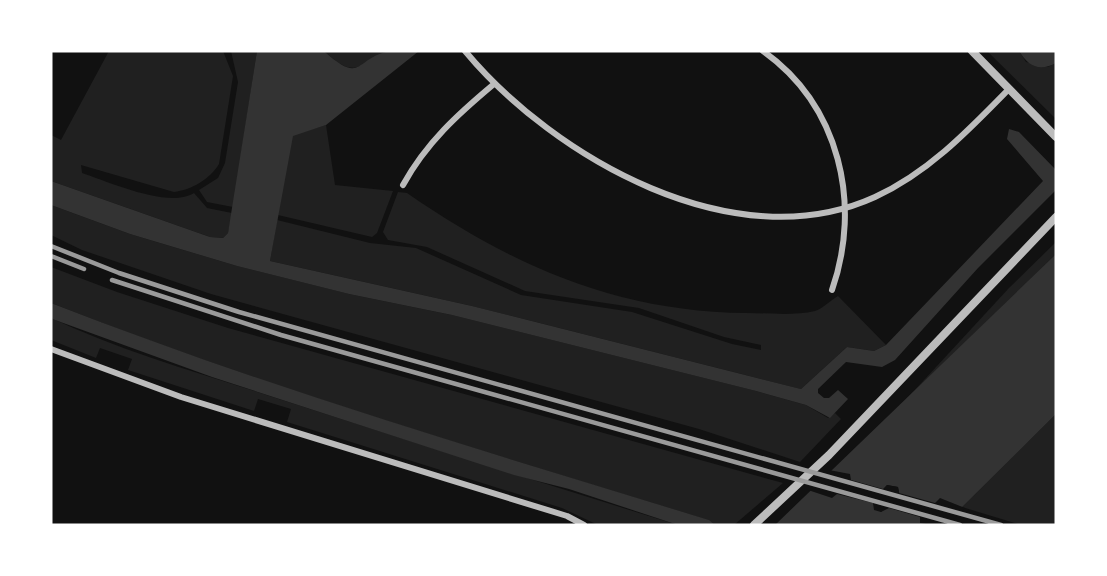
<svg xmlns="http://www.w3.org/2000/svg" width="1107" height="576" font-family="'Archivo Narrow',sans-serif">
	<style>
		.green { fill: #202020 }
		.water { fill: #333; fill-rule: evenodd }
		.pier { fill: #111 }
		.lines { fill: none; stroke-linecap: round; stroke-linejoin: round }
		.minor { stroke: #bcbcbc; stroke-width: 6 }
		.tertiary { stroke: #bcbcbc; stroke-width: 8 }
		.rail { stroke: #9a9a9a; stroke-width: 4.5 }
	</style>
	<rect width="100%" height="100%" fill="#111"/>
	<!-- green -->
	<g class="green">
		<path d="M109,51H223L233,76L219,164C210,179 191,190 174,192L81,165L82,173C109,182 169,209 194,193L207,208L232,213L228,233L223,238L210,237L51,181V135L61,140Z"/>
		<path d="M231,51H257L233,207L207,202L199,190L218,178L225,163L238,82Z"/>
		<path d="M324,51H389C356,67 355,79 324,51Z"/>
		<path d="M987,51H1019L1026,62L1048,67L1056,63V119Z"/>
		<path d="M326,125L335,185L393,191L377,233L372,237L278,215L290,141L293,135Z"/>
		<path d="M398,192L407,193C511,265 617,312 746,313C768,313 794,316 815,311C822,309 831,300 838,296L886,345L874,351L847,347L801,389L472,306L270,261L277,220L370,243L416,248L521,295L632,312L732,344L761,350V345L724,337L639,308L525,291L427,247L388,240L383,232Z"/>
		<path d="M51,205L130,234L237,266L349,294L452,315L756,391L806,405L828,418L835,413L841,419L800,462L699,429L211,294L82,250L51,235Z"/>
		<path d="M1056,242V254L901,405L1009,288Z"/>
		<path d="M51,267L117,292L228,328L783,483L734,525H715L708,520C488,452 266,388 51,303Z"/>
		<path d="M51,318C123,352 203,374 279,399C412,442 545,484 678,525H598L562,508L287,422L291,409L258,399L254,411L128,370L132,359L100,348L96,358L51,340Z"/>
		<path d="M1056,414V525H1021L962,507Z"/>
	</g>
	<!-- water -->
	<g class="water">
		<path d="M257,51H324C363,86 354,58 390,51C399,49 410,51 419,51L326,125L293,136L270,261L472,306L801,389L847,347L874,351L886,345L1043,181L1007,139L1009,129L1019,132L1056,170V190L978,268L895,360L882,367L846,362L818,389V393L824,398H829L838,390L848,399L830,418L806,405L756,391L452,315L349,294L237,266L130,234L51,205V181L210,237L223,238L228,233Z"/>
		<path d="M1019,51H1056V63C1039,72 1028,66 1019,51Z"/>
		<path d="M1056,254V414L944,525H775ZM887,485L898,487L900,497L881,512L873,504Z"/>
		<path d="M51,303C266,387 488,452 709,520L715,525H678L569,489L514,475L212,377L55,320L51,318Z"/>
	</g>
	<!-- pier -->
	<path class="pier" d="M829,470L850,474L851,480L883,489L887,485L898,487L899,493L935,503L940,498L965,508L948,525L926,524L920,523V517L889,508L881,512L874,510L873,503L837,494L832,498L808,490Z"/>
	<g class="lines">
		<!-- minor -->
		<g class="minor">
			<path d="M465,51C554,158 735,261 875,197C928,173 969,130 1009,89"/>
			<path d="M763,51C840,106 862,204 832,290"/>
			<path d="M403,185C426,143 458,114 494,84"/>
			<path d="M51,349L181,397L567,516L584,525"/>
		</g>
		<!-- tertiary -->
		<g class="tertiary">
			<path d="M972,51L1056,137"/>
			<path d="M754,525L829,455L1056,217"/>
		</g>
		<!-- rail -->
		<g class="rail">
			<path d="M51,246L119,273L239,312L1001,525"/>
			<path d="M51,256L84,269"/>
			<path d="M112,280L281,335L960,525"/>
		</g>
	</g>
	<!-- border -->
	<rect width="1107" height="576" fill="none" stroke="#ffffff" stroke-width="105"/>
</svg>
